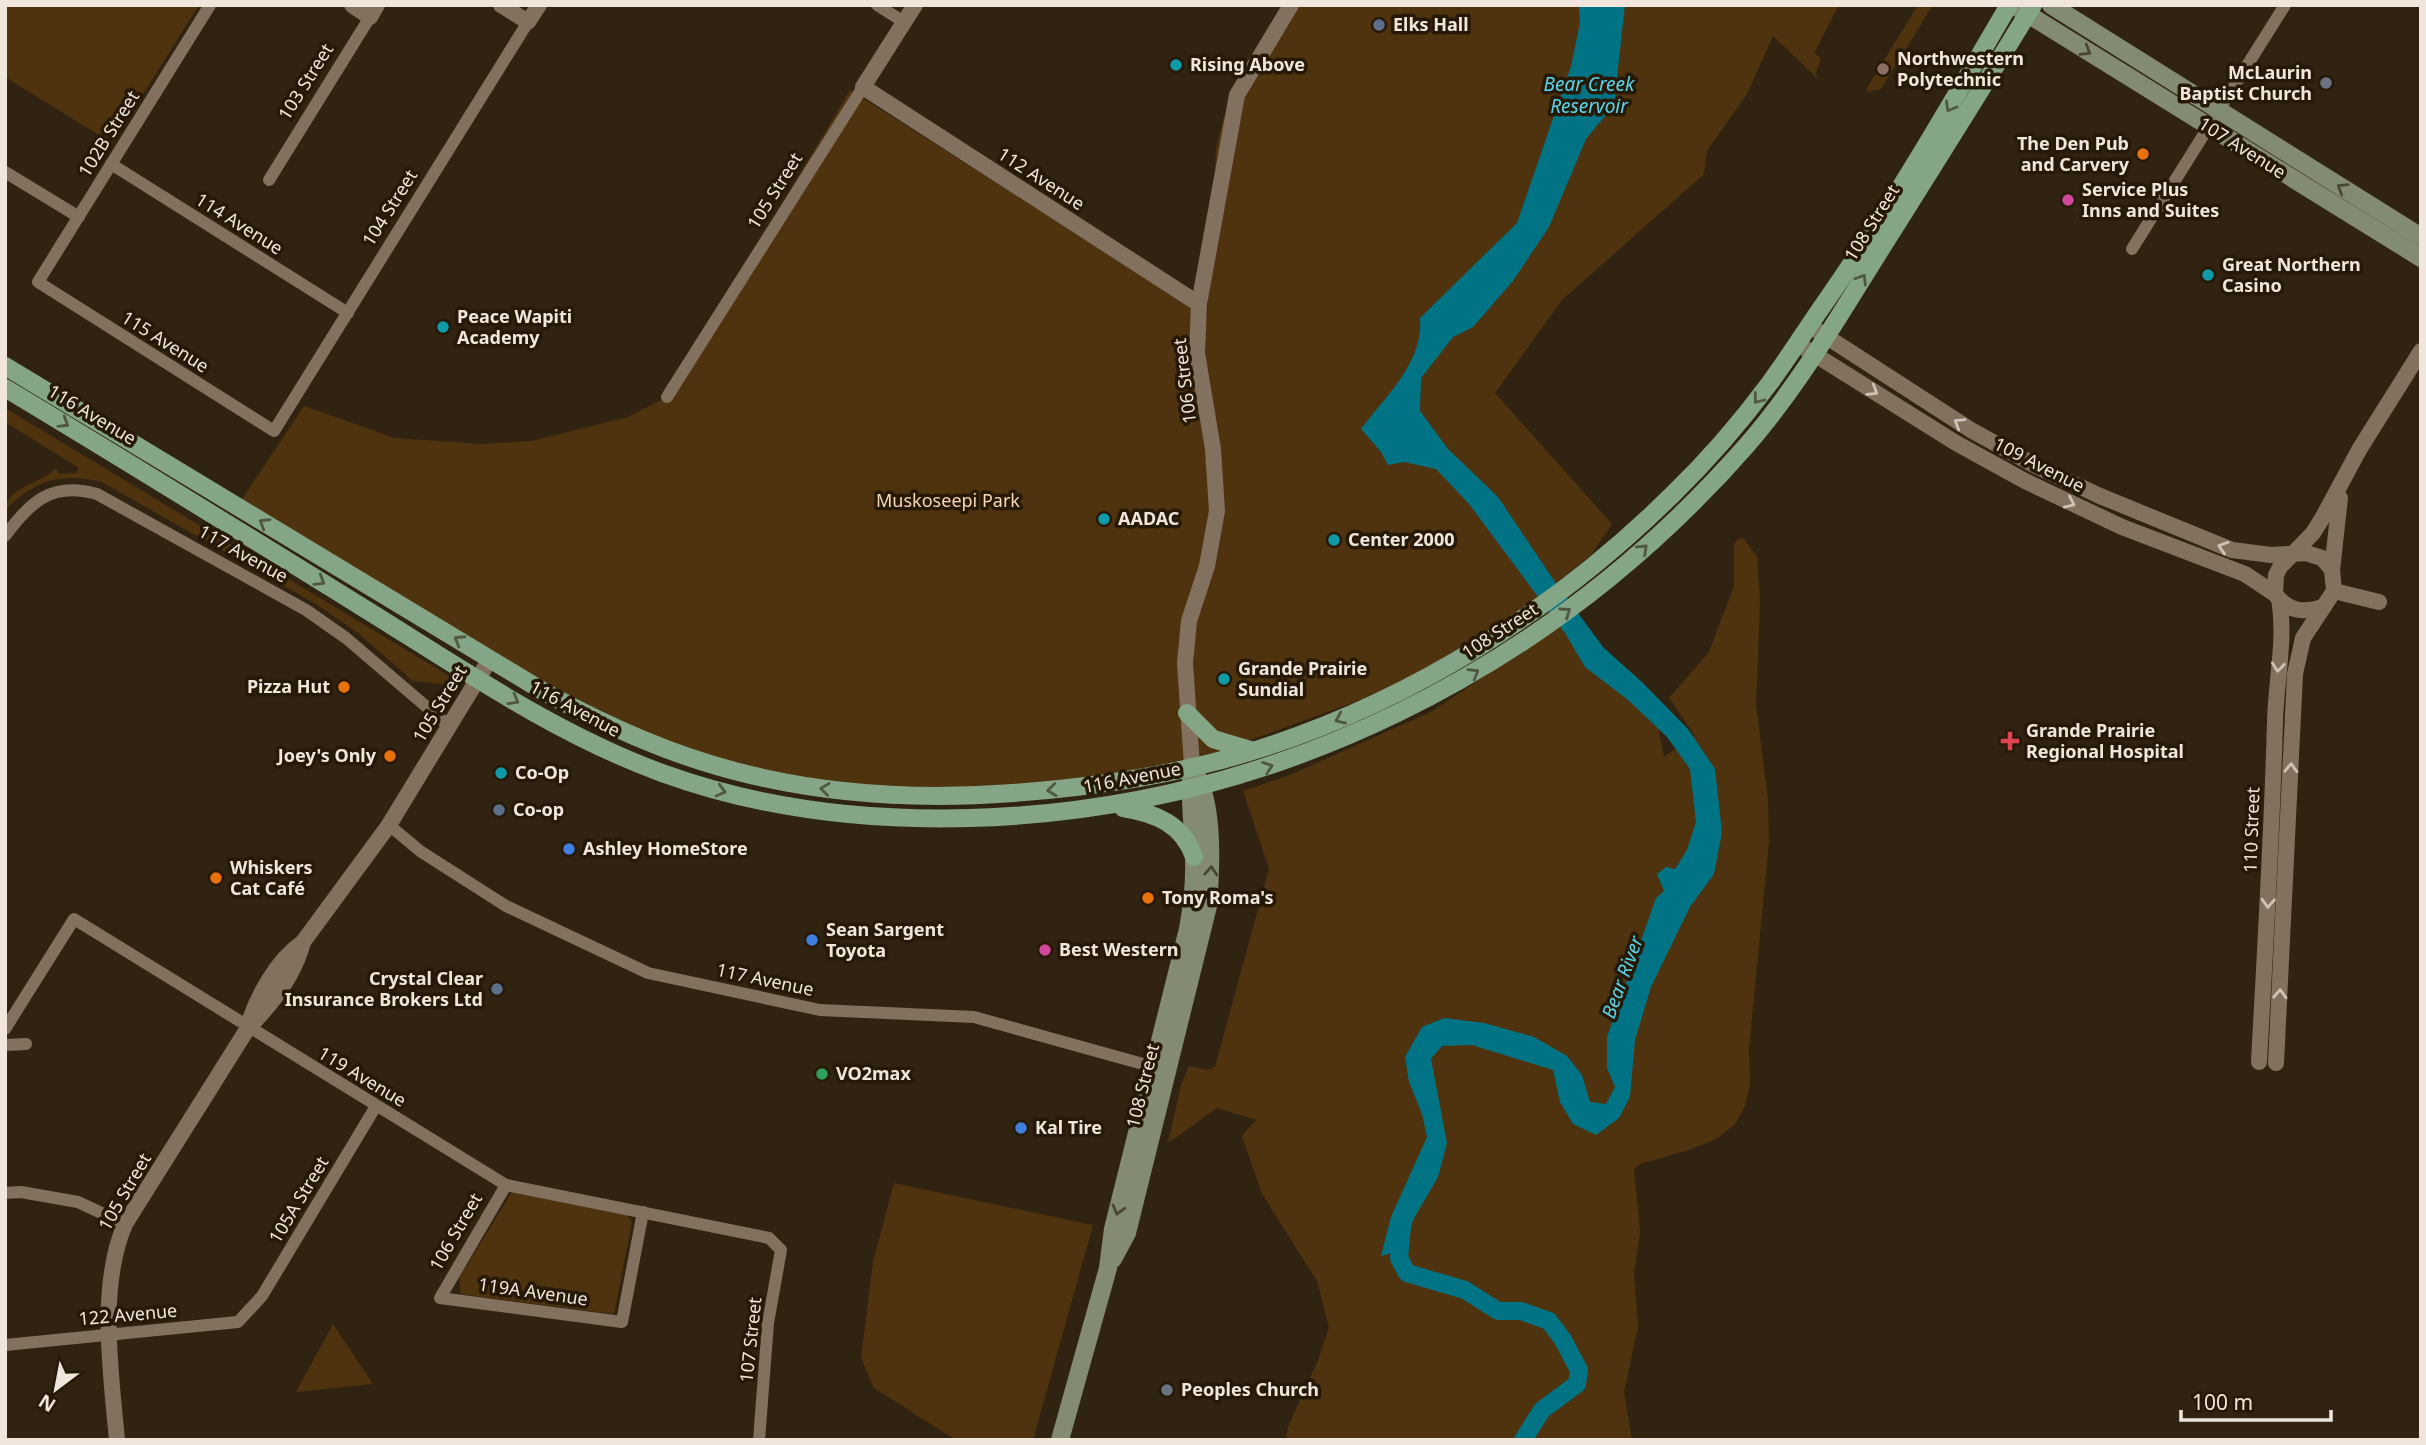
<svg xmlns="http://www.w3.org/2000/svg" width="2426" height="1445" font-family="'Noto Sans',sans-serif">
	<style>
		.green { fill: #4f330f }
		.water { fill: #007485 }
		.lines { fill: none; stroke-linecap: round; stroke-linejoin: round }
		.river { stroke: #007485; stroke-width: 18 }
		.minor { stroke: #82715e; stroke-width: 12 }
		.tertiary { stroke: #82715e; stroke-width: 16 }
		.secondary { stroke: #838b72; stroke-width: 18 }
		.primary { stroke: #84a686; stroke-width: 18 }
		.oneway { stroke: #4c4732 }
		.oneway2 { stroke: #515841 }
		.oneway3 { stroke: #cfc3b6 }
		.service-dot { fill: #5c6f8a; stroke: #271908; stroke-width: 2.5 }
		.culture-dot { fill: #0f9aa8; stroke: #271908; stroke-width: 2.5 }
		.education-dot { fill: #8d6e63; stroke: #271908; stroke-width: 2.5 }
		.worship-dot { fill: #6b7280; stroke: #271908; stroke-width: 2.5 }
		.food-dot { fill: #e8710a; stroke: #271908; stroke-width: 2.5 }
		.hotel-dot { fill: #d1479c; stroke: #271908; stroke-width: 2.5 }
		.health-dot { fill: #e0444e; stroke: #271908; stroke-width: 2.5 }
		.shop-dot { fill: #3f7fe0; stroke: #271908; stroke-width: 2.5 }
		.leisure-dot { fill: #2e9e5b; stroke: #271908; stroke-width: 2.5 }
		.labels { text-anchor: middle; stroke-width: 7; stroke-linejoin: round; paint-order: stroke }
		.poi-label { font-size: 18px; font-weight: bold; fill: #f0e6dc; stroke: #271908; text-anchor: start }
		.street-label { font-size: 18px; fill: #f0e6dc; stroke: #271908 }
		.park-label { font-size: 18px; fill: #f6d7b4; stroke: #271908 }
		.water-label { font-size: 19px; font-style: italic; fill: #59d6ed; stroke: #271908 }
	</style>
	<rect width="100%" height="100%" fill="#312312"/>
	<!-- green -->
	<g class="green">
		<path d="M5,5H199L112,143L5,77Z"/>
		<path d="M1287,5H1839L1814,53L1821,58L1816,73L1819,80L1773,36L1747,94L1707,151L1704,174L1562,300L1495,393L1612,524L1591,555L1518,613L1488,633L1401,683L1352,703L1160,773L1041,791L806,786L619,730L242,499L304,406L395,438L482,444L532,441L628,417L667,397L850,90L1207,317L1216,148L1223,119Z"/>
		<path d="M1918,5H1933L1881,89L1867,92V88Z"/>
		<path d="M5,408L446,674L453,682L450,685L413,681L358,633L316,604L102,482C61,472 33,480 5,511C5,487 42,484 56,468L59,474L76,473L79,468L5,422Z"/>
		<path d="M1743,538L1757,556L1760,603L1756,704L1768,800L1769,842L1749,1048L1750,1085L1745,1106L1736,1123L1718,1138L1689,1150L1640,1164L1634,1169L1640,1232L1634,1274L1638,1327L1624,1392L1632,1440H1286L1288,1427L1318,1360L1329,1327L1317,1281L1262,1194L1242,1136L1256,1120L1217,1108L1168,1143L1181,1085L1189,1066L1208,1070L1215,1067L1269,869L1243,791L1292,774L1431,712L1570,619L1653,703L1664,757L1695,736L1669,698L1709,652L1734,586V545L1738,539Z"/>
		<path d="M894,1183L1093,1225L1033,1440H956L874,1388L861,1358L873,1262Z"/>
		<path d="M513,1190L625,1213L632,1222L614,1314L461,1294L459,1278Z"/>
		<path d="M333,1324L373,1384L296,1392Z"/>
	</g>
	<!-- water -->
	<path class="water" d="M1579,5H1625L1614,105L1586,139L1549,227L1513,281L1473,327L1453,337L1421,378L1420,411L1448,449L1498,497L1553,579L1603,647L1643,683L1688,729L1715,769L1722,832L1714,874L1690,907L1651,987L1635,1040L1630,1097L1619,1118L1596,1135L1573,1124L1560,1102L1553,1070L1472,1045L1442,1046L1431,1059L1447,1143L1438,1177L1413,1220L1406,1249L1381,1256L1391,1217L1427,1137L1422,1114L1409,1082L1405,1057L1422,1027L1444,1018L1484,1023L1534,1037L1567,1056L1582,1075L1590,1102L1606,1104L1615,1087L1607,1068V1037L1656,898L1664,891L1657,874L1666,867L1675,869L1687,850L1696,822L1690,769L1667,737L1628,700L1585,667L1565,633L1469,504L1436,469L1404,462L1388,465L1381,452L1361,429C1385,397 1424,362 1420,318L1517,223L1571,66L1580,23Z"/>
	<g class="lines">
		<!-- river -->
		<path class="river" d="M1402,1227L1399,1258L1407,1273L1465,1290L1498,1311H1521L1549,1321L1563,1340L1579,1370L1577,1384L1542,1410L1523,1440"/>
		<!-- minor -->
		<g class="minor">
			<path d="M210,5L38,282L274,431L528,22"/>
			<path d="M877,5L904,22"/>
			<path d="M111,164L348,313"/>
			<path d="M5,172L79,217"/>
			<path d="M269,180L370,17"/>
			<path d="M2132,249L2285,5"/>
			<path d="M667,397L863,87"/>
			<path d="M5,536C30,502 52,481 97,494L306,610L346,638L449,726"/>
			<path d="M389,825L420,851L506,906L648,973L820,1010L974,1017L1161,1069"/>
			<path d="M5,1029L74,919L506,1185L769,1238L781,1250L768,1323L759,1440"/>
			<path d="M5,1045L26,1044"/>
			<path d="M506,1185L440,1298L622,1322L643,1212"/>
			<path d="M5,1193L21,1192L78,1202L125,1224"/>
			<path d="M5,1345L238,1322L262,1296L376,1106"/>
		</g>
		<!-- tertiary -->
		<g class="tertiary">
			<path d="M352,5L370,17L377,5"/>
			<path d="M501,5L528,22L539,5"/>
			<path d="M915,5L863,87L1199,304"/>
			<path d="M1810,326L1971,430L2034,465L2100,496L2232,550L2271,555L2306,553L2322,558L2332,570L2334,591L2303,638L2295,674L2276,1063"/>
			<path d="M1798,344L1956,443L2025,481L2122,527L2245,574L2275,594"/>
			<path d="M2332,570L2340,498"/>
			<path d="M2334,591L2379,602"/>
			<path d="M2323,607C2304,613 2288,612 2275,594L2276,575L2280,567L2313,533L2323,517L2359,450L2421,351"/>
			<path d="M1192,766L1185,663L1189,621L1207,566L1217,511L1213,449L1197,353L1199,304L1237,95L1291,5"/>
			<path d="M248,1025C258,995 276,961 303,942L389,825L490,659"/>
			<path d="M2259,1062C2265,949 2272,835 2275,721C2276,681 2286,639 2279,599"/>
			<path d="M117,1440C111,1373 98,1287 125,1224L248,1028C271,1005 295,974 303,942"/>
		</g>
		<!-- secondary -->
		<g class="secondary">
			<path d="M2013,5L2421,258"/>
			<path d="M2051,5L2421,237"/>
			<path d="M1113,1259L1127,1233L1208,906C1211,867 1214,808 1196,774"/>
			<path d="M1060,1440L1108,1268L1113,1229L1188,929C1192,906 1195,883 1194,859C1194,827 1188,797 1192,766"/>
		</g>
		<!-- primary -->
		<g class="primary">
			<path d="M5,366L546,693C605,725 666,753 731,770C823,795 919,800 1013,793C1094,787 1178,775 1256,750C1412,701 1557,609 1673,494C1708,460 1740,423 1769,384C1789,357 1807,328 1826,301C1892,206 1950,106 2009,5"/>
			<path d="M5,388C130,463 254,540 378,617C469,674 561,736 662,773C761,809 866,821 970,818C1271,810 1549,671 1747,445C1799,385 1839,316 1881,249C1932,168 1983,87 2033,5"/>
			<path d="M1187,713L1213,739L1250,750"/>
			<path d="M1123,808C1155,813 1183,824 1194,857"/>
		</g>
	</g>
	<!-- one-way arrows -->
	<defs><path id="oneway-chevron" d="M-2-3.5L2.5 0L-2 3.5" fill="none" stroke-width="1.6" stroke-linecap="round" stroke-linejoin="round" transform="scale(1.75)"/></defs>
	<g class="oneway">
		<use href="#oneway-chevron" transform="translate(2086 51) rotate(32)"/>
		<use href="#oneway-chevron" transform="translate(2342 188) rotate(-148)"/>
		<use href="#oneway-chevron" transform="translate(1211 871) rotate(-86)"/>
		<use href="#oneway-chevron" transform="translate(1118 1210) rotate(105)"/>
	</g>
	<g class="oneway2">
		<use href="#oneway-chevron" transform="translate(1950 107) rotate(120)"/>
		<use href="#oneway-chevron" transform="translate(1862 279) rotate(-58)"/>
		<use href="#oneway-chevron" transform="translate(1758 399) rotate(128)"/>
		<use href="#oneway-chevron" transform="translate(64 423) rotate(31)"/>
		<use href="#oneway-chevron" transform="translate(264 523) rotate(-149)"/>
		<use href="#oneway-chevron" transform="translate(1643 549) rotate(-43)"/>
		<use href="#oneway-chevron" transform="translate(320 581) rotate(32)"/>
		<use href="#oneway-chevron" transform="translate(1566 612) rotate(-35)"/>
		<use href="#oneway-chevron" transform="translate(459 640) rotate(-149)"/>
		<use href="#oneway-chevron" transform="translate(1474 673) rotate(-31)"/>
		<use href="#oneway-chevron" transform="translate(514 700) rotate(30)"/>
		<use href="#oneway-chevron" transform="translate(1340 719) rotate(156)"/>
		<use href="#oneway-chevron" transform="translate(1268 767) rotate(-19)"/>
		<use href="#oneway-chevron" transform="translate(825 789) rotate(-173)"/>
		<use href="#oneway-chevron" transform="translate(1052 790) rotate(174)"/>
		<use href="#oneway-chevron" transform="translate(721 791) rotate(15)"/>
	</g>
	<g class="oneway3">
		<use href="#oneway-chevron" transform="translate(1873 391) rotate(32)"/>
		<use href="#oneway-chevron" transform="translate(1959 423) rotate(-148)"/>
		<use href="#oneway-chevron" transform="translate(2070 503) rotate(25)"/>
		<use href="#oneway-chevron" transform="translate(2223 547) rotate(-162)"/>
		<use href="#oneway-chevron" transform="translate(2278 667) rotate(96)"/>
		<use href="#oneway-chevron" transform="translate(2291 768) rotate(-88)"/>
		<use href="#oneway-chevron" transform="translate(2268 903) rotate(93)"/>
		<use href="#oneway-chevron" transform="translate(2280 994) rotate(-87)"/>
	</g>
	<!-- markers -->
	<g class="service-dot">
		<circle cx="1379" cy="25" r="7"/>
		<circle cx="499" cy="810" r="7"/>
		<circle cx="497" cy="989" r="7"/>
	</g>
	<g class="culture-dot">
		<circle cx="1176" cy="65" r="7"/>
		<circle cx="2208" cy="275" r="7"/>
		<circle cx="443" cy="327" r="7"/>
		<circle cx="1104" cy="519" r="7"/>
		<circle cx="1334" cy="540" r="7"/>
		<circle cx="1224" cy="679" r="7"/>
		<circle cx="501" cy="773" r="7"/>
	</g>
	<circle class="education-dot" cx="1883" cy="69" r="7"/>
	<g class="worship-dot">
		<circle cx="2326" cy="83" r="7"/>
		<circle cx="1167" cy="1390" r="7"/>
	</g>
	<g class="food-dot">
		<circle cx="2143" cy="154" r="7"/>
		<circle cx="344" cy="687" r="7"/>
		<circle cx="390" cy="756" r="7"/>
		<circle cx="216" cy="878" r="7"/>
		<circle cx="1148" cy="898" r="7"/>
	</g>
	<g class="hotel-dot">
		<circle cx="2068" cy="200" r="7"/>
		<circle cx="1045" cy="950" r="7"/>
	</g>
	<path class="health-dot" d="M2006.5 730.5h7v7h7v7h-7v7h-7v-7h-7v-7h7z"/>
	<g class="shop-dot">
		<circle cx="569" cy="849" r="7"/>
		<circle cx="812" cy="940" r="7"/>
		<circle cx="1021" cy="1128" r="7"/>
	</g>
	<circle class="leisure-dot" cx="822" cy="1074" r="7"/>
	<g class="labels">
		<!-- poi labels -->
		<g class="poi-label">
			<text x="1393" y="31">Elks Hall</text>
			<text x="1897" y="65">Northwestern<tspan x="1897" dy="21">Polytechnic</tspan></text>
			<text x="1190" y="71">Rising Above</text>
			<text x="2312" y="79" text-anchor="end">McLaurin<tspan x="2312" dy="21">Baptist Church</tspan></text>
			<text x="2129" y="150" text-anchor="end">The Den Pub<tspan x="2129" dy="21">and Carvery</tspan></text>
			<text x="2082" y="196">Service Plus<tspan x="2082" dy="21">Inns and Suites</tspan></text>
			<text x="2222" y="271">Great Northern<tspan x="2222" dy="21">Casino</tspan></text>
			<text x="457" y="323">Peace Wapiti<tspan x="457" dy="21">Academy</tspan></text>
			<text x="1118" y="525">AADAC</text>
			<text x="1348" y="546">Center 2000</text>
			<text x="1238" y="675">Grande Prairie<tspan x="1238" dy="21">Sundial</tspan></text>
			<text x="330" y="693" text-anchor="end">Pizza Hut</text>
			<text x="2026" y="737">Grande Prairie<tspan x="2026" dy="21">Regional Hospital</tspan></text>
			<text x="376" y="762" text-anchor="end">Joey's Only</text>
			<text x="515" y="779">Co-Op</text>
			<text x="513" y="816">Co-op</text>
			<text x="583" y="855">Ashley HomeStore</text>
			<text x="230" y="874">Whiskers<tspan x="230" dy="21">Cat Café</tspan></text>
			<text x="1162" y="904">Tony Roma's</text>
			<text x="826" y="936">Sean Sargent<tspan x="826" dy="21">Toyota</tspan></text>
			<text x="1059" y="956">Best Western</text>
			<text x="483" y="985" text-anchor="end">Crystal Clear<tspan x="483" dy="21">Insurance Brokers Ltd</tspan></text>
			<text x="836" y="1080">VO2max</text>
			<text x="1035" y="1134">Kal Tire</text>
			<text x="1181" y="1396">Peoples Church</text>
		</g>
		<!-- street labels -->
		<g class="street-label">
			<text transform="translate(306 82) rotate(-58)" y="6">103 Street</text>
			<text transform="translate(109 134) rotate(-58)" y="6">102B Street</text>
			<text transform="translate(2242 148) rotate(32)" y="6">107 Avenue</text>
			<text transform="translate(1041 179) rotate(33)" y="6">112 Avenue</text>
			<text transform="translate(775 191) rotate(-58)" y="6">105 Street</text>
			<text transform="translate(390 208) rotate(-58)" y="6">104 Street</text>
			<text transform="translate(1872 223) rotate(-58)" y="6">108 Street</text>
			<text transform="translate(239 224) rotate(32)" y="6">114 Avenue</text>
			<text transform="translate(165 342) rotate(32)" y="6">115 Avenue</text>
			<text transform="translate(1185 381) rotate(-97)" y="6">106 Street</text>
			<text transform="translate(92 415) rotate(31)" y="6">116 Avenue</text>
			<text transform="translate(2039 465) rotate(27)" y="6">109 Avenue</text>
			<text transform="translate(243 554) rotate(29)" y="6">117 Avenue</text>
			<text transform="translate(1500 631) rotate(-33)" y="6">108 Street</text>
			<text transform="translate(440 704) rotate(-59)" y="6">105 Street</text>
			<text transform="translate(575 709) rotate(28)" y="6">116 Avenue</text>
			<text transform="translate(1132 778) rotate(-11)" y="6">116 Avenue</text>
			<text transform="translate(2252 830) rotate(-88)" y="6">110 Street</text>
			<text transform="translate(765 980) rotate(12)" y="6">117 Avenue</text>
			<text transform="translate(362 1077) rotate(31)" y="6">119 Avenue</text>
			<text transform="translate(1143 1086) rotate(-76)" y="6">108 Street</text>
			<text transform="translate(125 1192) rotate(-60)" y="6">105 Street</text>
			<text transform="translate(299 1200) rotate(-59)" y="6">105A Street</text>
			<text transform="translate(456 1232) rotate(-60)" y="6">106 Street</text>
			<text transform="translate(533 1292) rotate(8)" y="6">119A Avenue</text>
			<text transform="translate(128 1315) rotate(-5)" y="6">122 Avenue</text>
			<text transform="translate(751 1340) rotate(-84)" y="6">107 Street</text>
		</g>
		<!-- park labels -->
		<g class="park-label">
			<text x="948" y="507">Muskoseepi Park</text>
		</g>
		<!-- water labels -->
		<g class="water-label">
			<text x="1589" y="91">Bear Creek<tspan x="1589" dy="22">Reservoir</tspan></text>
			<text transform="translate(1622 977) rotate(-70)" y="7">Bear River</text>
		</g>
	</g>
	<!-- border -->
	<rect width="2426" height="1445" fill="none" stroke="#f0e6dc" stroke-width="14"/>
	<!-- north arrow -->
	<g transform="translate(56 1389) rotate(212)" stroke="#271908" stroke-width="5" paint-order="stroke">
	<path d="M0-5L12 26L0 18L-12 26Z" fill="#f0e6dc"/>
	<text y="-10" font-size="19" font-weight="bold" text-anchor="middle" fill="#f0e6dc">N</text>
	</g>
	<!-- scale -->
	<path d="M2181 1410v10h150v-10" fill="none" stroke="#f0e6dc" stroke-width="3.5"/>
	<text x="2192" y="1410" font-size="21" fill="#f0e6dc" stroke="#271908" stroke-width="5" paint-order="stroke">100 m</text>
</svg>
